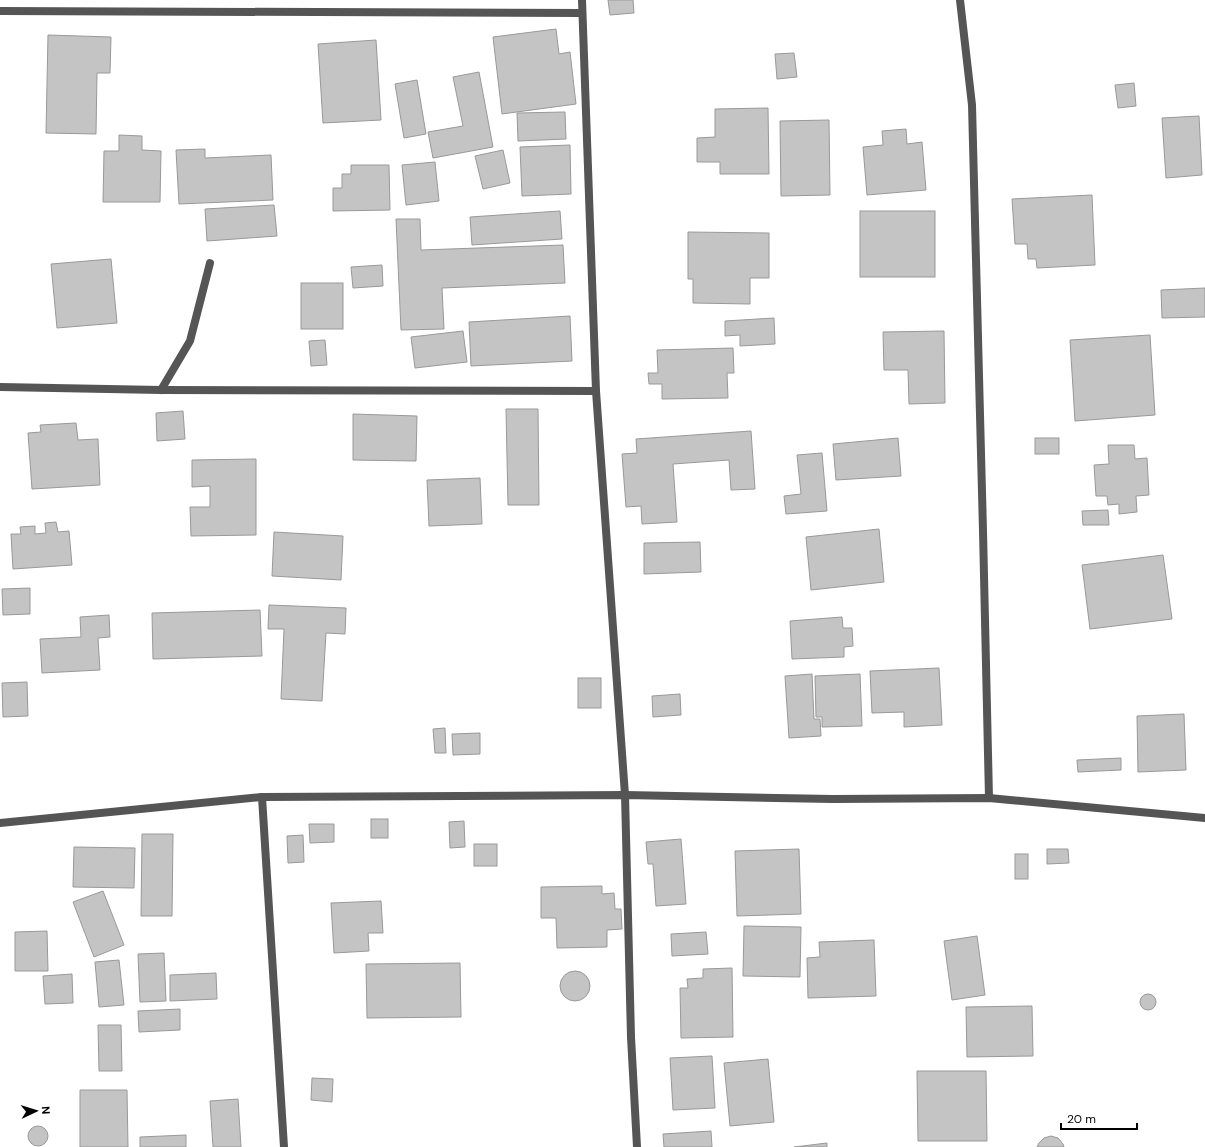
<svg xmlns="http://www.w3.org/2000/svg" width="1205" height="1147" font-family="'DM Sans',sans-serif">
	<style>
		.building { fill: #c4c4c4; stroke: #999 }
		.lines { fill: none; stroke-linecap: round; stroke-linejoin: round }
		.street { stroke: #555; stroke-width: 8 }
	</style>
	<rect width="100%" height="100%" fill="#fff"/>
	<!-- building -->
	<g class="building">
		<path d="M608,0H633L634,13L610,15Z"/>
		<path d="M556,29L559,54L570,52L576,104L502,114L493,37Z"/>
		<path d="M48,35L111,37L110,73H97L96,134L46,133Z"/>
		<path d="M376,40L381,120L323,123L318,44Z"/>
		<path d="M794,53L797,77L777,79L775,54Z"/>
		<path d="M479,72L493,147L433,158L428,132L463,126L453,77Z"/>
		<path d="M417,80L426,134L404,138L395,84Z"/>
		<path d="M1134,83L1136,106L1118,108L1115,85Z"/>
		<path d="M768,108L769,174H720V162H697V138L715,137V109Z"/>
		<path d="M565,112L566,139L518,141L517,113Z"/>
		<path d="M1199,116L1202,175L1166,178L1162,118Z"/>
		<path d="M829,120L830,195L781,196L780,121Z"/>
		<path d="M906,129L907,144L922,142L926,190L867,195L863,147L883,145L882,131Z"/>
		<path d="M119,135L142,136V150L161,151L160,202H103L104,151H119Z"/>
		<path d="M570,145L571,194L522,196L520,147Z"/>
		<path d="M205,149V158L271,155L273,200L179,204L176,150Z"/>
		<path d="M503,150L510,183L483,189L475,156Z"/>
		<path d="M435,162L439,201L406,205L402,165Z"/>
		<path d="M351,165H389L390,210L333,211V188H342V174H351Z"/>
		<path d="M1092,195L1095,265L1037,268L1036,259H1028L1027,244H1015L1012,199Z"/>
		<path d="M274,205L277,236L207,241L205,209Z"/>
		<path d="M560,211L562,239L472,245L470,217Z"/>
		<rect x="860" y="211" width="75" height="66"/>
		<path d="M396,219H420L421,250L563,245L565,283L442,288L444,329L401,330Z"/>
		<path d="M688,232L769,233V278H750V304L693,303V279H688Z"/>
		<path d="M111,259L117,323L57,328L51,264Z"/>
		<path d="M382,265L383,286L353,288L351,267Z"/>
		<rect x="301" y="283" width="42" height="46"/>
		<path d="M1205,288V317L1162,318L1161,290Z"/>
		<path d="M570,316L572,361L471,366L469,322Z"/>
		<path d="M774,318L775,344L740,346V335L725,336V321Z"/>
		<path d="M463,331L467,362L415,368L411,337Z"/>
		<path d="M944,331L945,403L909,404L908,370H884L883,332Z"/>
		<path d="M1150,335L1155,415L1075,421L1070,340Z"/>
		<path d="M325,340L327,365L311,366L309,341Z"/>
		<path d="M733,348L734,373H727L728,398L662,399V384H649L648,373H658L657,350Z"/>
		<path d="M506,409H538L539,505H508Z"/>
		<path d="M183,411L185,439L157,441L156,413Z"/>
		<path d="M353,414L417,416L416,461L353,460Z"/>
		<path d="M76,423L78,440L98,439L100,485L32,489L28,433L41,432L40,425Z"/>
		<path d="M751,431L755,489L731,490L729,460L673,464L677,522L642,524L641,506L626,507L622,454L637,453L636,439Z"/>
		<path d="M898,438L901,476L836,480L833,444Z"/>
		<rect x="1035" y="438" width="24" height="16"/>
		<path d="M1108,445H1134L1135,459L1147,458L1149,495L1136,496L1137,512L1119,514V504L1108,505L1107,496H1096L1094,465L1109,464Z"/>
		<path d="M822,453L827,511L786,514L784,496L801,494L797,455Z"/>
		<path d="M256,459V535L191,536L190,507H210V486L192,487V460Z"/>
		<path d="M480,478L482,524L429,526L427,480Z"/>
		<path d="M1108,510L1109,525H1083L1082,511Z"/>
		<path d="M56,522L58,532L69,531L72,565L13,569L11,534H21L20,527L35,526V534L46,533L45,523Z"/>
		<path d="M879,529L884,582L811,590L806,537Z"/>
		<path d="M274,532L343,536L341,580L272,576Z"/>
		<path d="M700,542L701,572L644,574V543Z"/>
		<path d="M1163,555L1172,619L1090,629L1082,565Z"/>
		<path d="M30,588V614L3,615L2,589Z"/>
		<path d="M269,605L346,608L345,634L326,633L322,701L281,699L284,629H268Z"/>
		<path d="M260,610L262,656L153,659L152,613Z"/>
		<path d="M109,615L110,637L98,638L100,670L42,673L40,639L81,637L80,617Z"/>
		<path d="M842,617L843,628H852L853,646L844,647V657L792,659L790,621Z"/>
		<path d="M939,668L942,725L904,727V712L872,713L870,671Z"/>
		<path d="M812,674L814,719H820L821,736L789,738L785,676Z"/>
		<path d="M860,674L862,726L822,727V717H816L815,676Z"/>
		<rect x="578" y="678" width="23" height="30"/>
		<path d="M27,682L28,716L3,717L2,683Z"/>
		<path d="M680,694L681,715L653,717L652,696Z"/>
		<path d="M1184,714L1186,770L1138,772L1137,716Z"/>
		<path d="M445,728L446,753H435L433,729Z"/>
		<path d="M480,733V754L453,755L452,734Z"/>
		<path d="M1121,758V770L1078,772L1077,760Z"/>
		<rect x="371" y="819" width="17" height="19"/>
		<path d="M464,821L465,847L450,848L449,822Z"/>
		<path d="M309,824H334V842L310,843Z"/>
		<path d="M142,834H173L172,916H141Z"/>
		<path d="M303,835L304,862L288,863L287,836Z"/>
		<path d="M681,839L686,904L656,906L653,864H648L646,842Z"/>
		<rect x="474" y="844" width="23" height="22"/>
		<path d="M74,847L135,848L134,888L73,887Z"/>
		<path d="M799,849L801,914L737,916L735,851Z"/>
		<path d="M1047,849H1068L1069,863L1047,864Z"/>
		<rect x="1015" y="854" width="13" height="25"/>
		<path d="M602,886V894L614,893L615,909H621L622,929L607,930V947L557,948L556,918H541V887Z"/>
		<path d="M103,891L124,945L94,957L73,902Z"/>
		<path d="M381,901L383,933H368L369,951L334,953L331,903Z"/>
		<path d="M744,926L801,927L800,977L743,976Z"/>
		<path d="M47,931L48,971H15V932Z"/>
		<path d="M706,932L708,954L672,956L671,934Z"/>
		<path d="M977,936L985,995L952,1000L944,941Z"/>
		<path d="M874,940L876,996L808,998L807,958L820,957L819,942Z"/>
		<path d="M164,953L166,1001L140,1002L138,954Z"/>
		<path d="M119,960L124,1005L99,1007L95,962Z"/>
		<path d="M460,963L461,1017L367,1018L366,964Z"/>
		<path d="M732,968L733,1037L681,1038L680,988H688L687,979L703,978V969Z"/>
		<circle cx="575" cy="986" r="15"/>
		<path d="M216,973L217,999L170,1001V975Z"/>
		<path d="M72,974L73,1003L45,1004L43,976Z"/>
		<circle cx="1148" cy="1002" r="8"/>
		<path d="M1032,1006L1033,1056L967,1057L966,1007Z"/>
		<path d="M180,1009V1030L139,1032L138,1011Z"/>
		<path d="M98,1025H121L122,1071H99Z"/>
		<path d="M712,1056L715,1108L673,1110L670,1058Z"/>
		<path d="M768,1059L774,1122L730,1126L724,1063Z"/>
		<path d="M917,1071H986L987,1141H918Z"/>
		<path d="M312,1078L333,1079L332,1102L311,1100Z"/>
		<path d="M80,1090H127L128,1147H80Z"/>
		<path d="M238,1099L241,1147H213L210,1101Z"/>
		<circle cx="38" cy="1136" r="10"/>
		<path d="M711,1131L712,1147H664L663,1134Z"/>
		<path d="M186,1135V1147H140V1137Z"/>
		<path d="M1051,1136L1058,1138L1063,1144L1064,1147H1037L1039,1143L1044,1138Z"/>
		<path d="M827,1143V1147H794Z"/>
	</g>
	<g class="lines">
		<!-- street -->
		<g class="street">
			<path d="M582,0L596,391L625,795L631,1037L637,1147"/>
			<path d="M960,0L972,105L983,531L989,798"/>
			<path d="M0,11L582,13"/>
			<path d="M0,387L161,390L596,391"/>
			<path d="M161,390L190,341L210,263"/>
			<path d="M262,797L284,1147"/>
			<path d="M0,823L262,797L625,795L833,799L989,798L1205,818"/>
		</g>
	</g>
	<!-- north arrow -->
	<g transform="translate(36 1111) rotate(86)" stroke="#ffffff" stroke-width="3" paint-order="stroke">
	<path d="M0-3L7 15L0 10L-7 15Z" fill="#000000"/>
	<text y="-6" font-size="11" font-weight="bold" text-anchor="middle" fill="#000000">N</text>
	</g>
	<!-- scale -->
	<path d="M1061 1123v6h76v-6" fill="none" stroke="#000000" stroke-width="2"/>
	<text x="1067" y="1123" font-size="12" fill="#000000" stroke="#ffffff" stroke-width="3" paint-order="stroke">20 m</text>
</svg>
